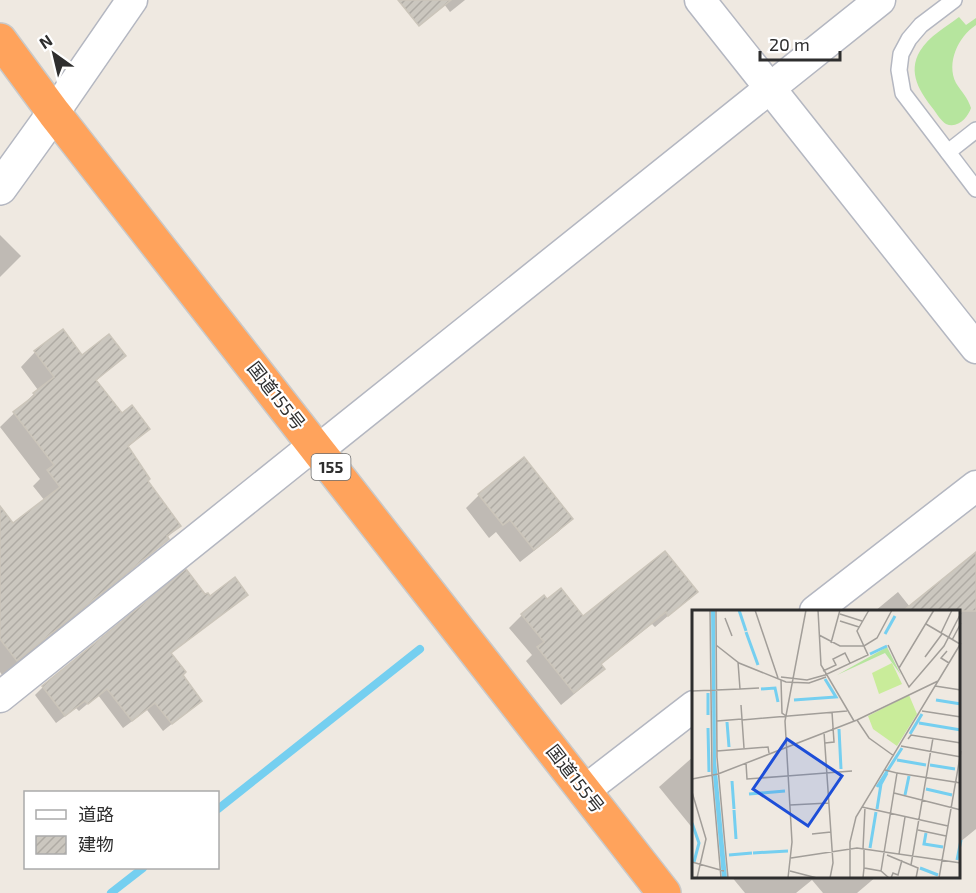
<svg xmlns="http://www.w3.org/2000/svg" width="976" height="893" font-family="'Exo 2','Noto Sans JP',sans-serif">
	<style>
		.grass { fill: #b6e59e }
		.shadow { fill: #0003 }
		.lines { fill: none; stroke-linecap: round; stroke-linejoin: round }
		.stream { stroke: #75cff0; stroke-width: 8 }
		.building { fill: url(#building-hatch); stroke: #cbc5ba; stroke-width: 1.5 }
		.lane-casing { stroke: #b4b7c1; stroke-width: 18 }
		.street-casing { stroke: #b4b7c1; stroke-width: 33 }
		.secondary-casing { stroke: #b4b7c1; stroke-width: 36 }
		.highway-casing { stroke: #c9c9c9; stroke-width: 36 }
		.lane { stroke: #fff; stroke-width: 15 }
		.street { stroke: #fff; stroke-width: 30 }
		.secondary { stroke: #fff; stroke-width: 33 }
		.highway { stroke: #ffa35c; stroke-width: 33 }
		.labels { text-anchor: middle; stroke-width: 4.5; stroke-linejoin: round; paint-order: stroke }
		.shield { fill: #fff; stroke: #6d6d6d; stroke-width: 1.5 }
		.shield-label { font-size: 16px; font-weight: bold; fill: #2e2e2e }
		.street-label { font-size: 18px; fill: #2e2e2e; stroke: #fff }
		.inset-river { fill: none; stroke: #75cff0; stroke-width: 3 }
		.inset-road { fill: none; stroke: #a29e99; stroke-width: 1.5 }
		.view { fill: #1d4ed8; fill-opacity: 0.15; stroke: #1d4ed8; stroke-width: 3 }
		.inset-edge { fill: none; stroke: #2e2e2e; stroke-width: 3 }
	</style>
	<defs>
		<pattern id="building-hatch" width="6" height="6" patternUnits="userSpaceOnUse" patternTransform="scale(1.5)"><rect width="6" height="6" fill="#cbc7bf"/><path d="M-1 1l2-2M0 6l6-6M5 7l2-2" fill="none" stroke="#afaba4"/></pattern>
	</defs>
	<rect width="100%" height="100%" fill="#efe9e1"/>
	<!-- grass -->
	<path class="grass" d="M959,17L966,25L976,18V25C958,37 946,63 956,83C961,91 968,98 971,108C968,117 958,129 946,124C941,121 937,114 934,110C920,92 907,73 920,51C929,36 946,27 959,17Z"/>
	<!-- shadow -->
	<g class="shadow">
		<path d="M441,0H465L450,12Z"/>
		<path d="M0,235L21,256L0,277Z"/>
		<path d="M35,352L82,357L124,356L96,381L122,415L148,429L127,448L146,482L179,525L153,553L2,675L0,672V518L12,525L45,501L33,486L40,479L0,427L38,390L21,367Z"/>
		<path d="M479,495L571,519L558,532L520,562L496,532L489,538L466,508Z"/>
		<path d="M976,554V829L960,842V611H875L898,592L910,607Z"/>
		<path d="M696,592L655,627L652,624L600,665L603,669L590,681L561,705L526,661L532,655L509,628L522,615L583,619Z"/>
		<path d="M246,595L170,654L181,675L200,701L163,731L147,710L123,728L98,695L79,711L76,708L56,723L35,695L43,687L205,597L210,598Z"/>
		<path d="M694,756V830L659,787Z"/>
		<path d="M731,876H877L857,893H823L812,880L796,893H745Z"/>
	</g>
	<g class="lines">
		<!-- stream -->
		<g class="stream">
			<path d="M218,809L420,649"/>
			<path d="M111,893L143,868"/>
		</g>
	</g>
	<!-- building -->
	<g class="building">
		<path d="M398,0H451L419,26Z"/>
		<path d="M63,329L82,355L109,334L126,356L96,380L122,413L132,405L150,429L128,446L150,479L148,481L181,526L167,536L169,539L17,661L0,639V506L13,523L60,487L47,470L54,465L13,412L35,395L33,393L54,377L34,351Z"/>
		<path d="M524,457L573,519L534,550L510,520L503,525L478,494Z"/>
		<path d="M665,551L698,592L668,616L666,612L601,664L605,669L574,693L537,647L544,642L521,614L544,595L547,599L561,588L583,616Z"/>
		<path d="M976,552V611H903Z"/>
		<path d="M186,569L205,594L208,593L210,596L235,577L248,595L171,653L186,672L183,675L202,701L172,724L155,703L132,721L107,689L88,704L85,701L65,716L42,686Z"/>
	</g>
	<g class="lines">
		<!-- lane casing -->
		<g class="lane-casing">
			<g id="lane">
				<path d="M954,0L921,25L909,39L901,54L899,70L903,93L976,189"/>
				<path d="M948,152L976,130"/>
			</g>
		</g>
		<!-- street casing -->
		<g class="street-casing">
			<g id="street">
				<path d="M700,0L976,348"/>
				<path d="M54,113L132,0"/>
				<path d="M318,450L880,0"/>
				<path d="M815,611L976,486"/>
				<path d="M0,697L314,445"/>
				<path d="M584,791L694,706"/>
			</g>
		</g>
		<!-- secondary casing -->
		<g class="secondary-casing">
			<path id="secondary" d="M0,188L54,113"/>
		</g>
		<!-- highway casing -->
		<g class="highway-casing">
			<path id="highway" d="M0,40L54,113L664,893"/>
		</g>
		<!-- lane -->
		<use href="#lane" class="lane"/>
		<!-- street -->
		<use href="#street" class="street"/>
		<!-- secondary -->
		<use href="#secondary" class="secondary"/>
		<!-- highway -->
		<use href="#highway" class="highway"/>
	</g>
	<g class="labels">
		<!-- shield labels -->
		<rect class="shield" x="311.5" y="454" width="39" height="26" rx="4.5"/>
		<g class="shield-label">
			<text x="331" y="473">155</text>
		</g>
		<!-- street labels -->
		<g class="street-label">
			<text transform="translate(276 396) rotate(52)" y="6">国道155号</text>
			<text transform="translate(575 779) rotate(52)" y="6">国道155号</text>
		</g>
	</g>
	<!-- overview -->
	<g transform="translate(692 610)">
		<rect width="268" height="268" fill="#efe9e1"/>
		<path d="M195,37L209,65L193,43L145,65Z" fill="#b6e59e"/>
		<path d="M200,53L210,74L187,84L180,63ZM217,85L225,104L205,136L181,119L176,106Z" fill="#c9ec9a"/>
		<path d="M19,0H23L24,151L35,268H30L21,165Z" fill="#75cff0"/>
		<path class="inset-river" d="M47,0L54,21M54,22L66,55M193,24L203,6M178,44L195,36M69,79L83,78L86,92M16,83V105M102,90L144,87L133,69M244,90L269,94M35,112L37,137M227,113L269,120M16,118L17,162M147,119L149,159M218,124L230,104M205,150L234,155M238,155L263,159M40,171L42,199M185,177L210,138M234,179L260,185M57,184L93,181M213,185L217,166M185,199L189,174L195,163M42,200L44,229M0,213L7,233L2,252M234,223L232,234L251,237M178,238L184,202M61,243L96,241M37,245L60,243M265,250L269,230M228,258L246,265"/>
		<path class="inset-road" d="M18,0L20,164L29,268M24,0L25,147L36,268M63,0L86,68M126,0L129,55L162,111M242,0L207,58L217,77L252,36L269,3M148,4L170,11M33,8L40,26M148,11L167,17M234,14L268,34M249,23L260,0M127,25L148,36H172L185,28L200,0M260,30L269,13M139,33L148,0M24,35L47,53L94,72L117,73L134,67M196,35L207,58M255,41L249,48L257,53M233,47L250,24M131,61L144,55L141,49L153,43L158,53M133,65L176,45L165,21L177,0M89,67L115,70L133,65M89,70L90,103L94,106M243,76L269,80M48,79L67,78M0,81L48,79L46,52M49,95L52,138M230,101L269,107M50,110L155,101M165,110L177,128L202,146M25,111L50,109M132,122L141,253L138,268M216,129L219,125L269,133M133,133L142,132L140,102M209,136L269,147M25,141L76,137L77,143M54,153L55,169L95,166M205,163L269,173M95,166L160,161M0,169L26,164L165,110L246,71M0,182L14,229L5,268M202,183L269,200M98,195L137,193M170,197L256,216M226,220L254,226M120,224L139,222M171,239L173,197M207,244L213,207M195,245L226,258L224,268M99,248L165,238L269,253M0,252L32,261M219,255L241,128M172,258V239M98,261L125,268M189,261L205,163L193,160M96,268L100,232L93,111L114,0M158,268V232L164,207L269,33M171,268L172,258L189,261L197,268M199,268L201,263L206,265L210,250M247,268L269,141"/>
		<path class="view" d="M95,129L150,166L116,216L61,179Z"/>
		<rect width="268" height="268" class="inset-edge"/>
	</g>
	<!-- legend -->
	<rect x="24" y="791" width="195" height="78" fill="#ffffff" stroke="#ababab" stroke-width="1.5"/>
	<rect x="36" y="810" width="30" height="9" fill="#ffffff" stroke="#ababab" stroke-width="1.5"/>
	<text x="78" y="821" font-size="18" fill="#2e2e2e">道路</text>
	<rect x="36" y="836" width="30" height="18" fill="url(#building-hatch)" stroke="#ababab" stroke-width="1.5"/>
	<text x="78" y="851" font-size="18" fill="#2e2e2e">建物</text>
	<!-- north arrow -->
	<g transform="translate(54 54) rotate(326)" stroke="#ffffff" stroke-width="4.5" paint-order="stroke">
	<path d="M0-4.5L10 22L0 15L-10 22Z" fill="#2e2e2e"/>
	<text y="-9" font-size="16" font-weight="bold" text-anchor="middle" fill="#2e2e2e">N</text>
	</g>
	<!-- scale -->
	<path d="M760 51v9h80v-9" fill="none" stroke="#2e2e2e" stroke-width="3"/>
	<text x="769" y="51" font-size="18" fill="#2e2e2e" stroke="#ffffff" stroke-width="4.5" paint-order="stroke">20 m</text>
</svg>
